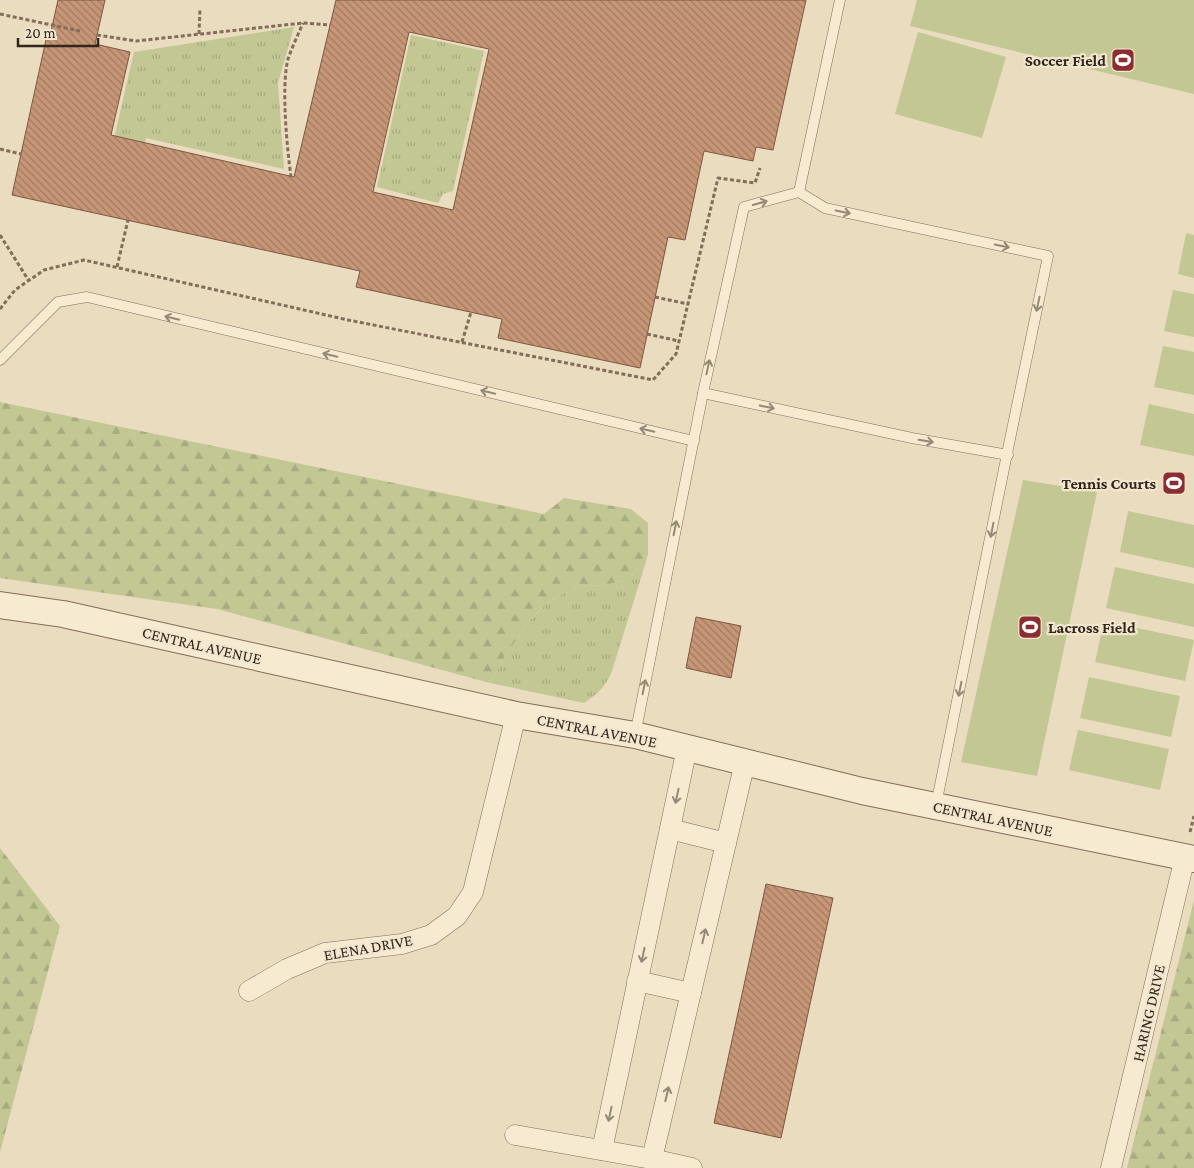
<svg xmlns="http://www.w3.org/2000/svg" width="1194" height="1168" font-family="'Crimson Pro',serif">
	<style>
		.grass { fill: url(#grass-tufts) }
		.forest { fill: url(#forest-firs) }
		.garden { fill: #c2c794 }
		.building { fill: url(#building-back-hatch); stroke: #7f5740; fill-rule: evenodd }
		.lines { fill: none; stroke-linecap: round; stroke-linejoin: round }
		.service-casing { stroke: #816d59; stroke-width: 11 }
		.minor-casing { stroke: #816d59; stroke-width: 21 }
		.tertiary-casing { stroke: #816d59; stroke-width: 28 }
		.path { stroke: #816d59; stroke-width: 3; stroke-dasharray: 4 2.5; stroke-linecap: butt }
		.service { stroke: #f6ead1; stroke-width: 10 }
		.minor { stroke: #f6ead1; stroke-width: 20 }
		.tertiary { stroke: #f6ead1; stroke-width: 26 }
		.oneway { stroke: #948876 }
		.labels { text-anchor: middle; stroke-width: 4.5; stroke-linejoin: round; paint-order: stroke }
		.poi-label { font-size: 16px; font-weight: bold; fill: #32261c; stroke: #f2e7ce; text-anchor: end }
		.street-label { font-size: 16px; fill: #32261c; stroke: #f2e7ce }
	</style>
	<defs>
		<pattern id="grass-tufts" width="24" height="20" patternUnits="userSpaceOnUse" patternTransform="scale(1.25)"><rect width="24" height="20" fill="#c2c794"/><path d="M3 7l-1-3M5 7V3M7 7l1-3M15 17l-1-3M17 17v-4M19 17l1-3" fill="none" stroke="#a7ab7f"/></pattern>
		<pattern id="forest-firs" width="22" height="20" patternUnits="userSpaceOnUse" patternTransform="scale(1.25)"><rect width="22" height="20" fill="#c2c794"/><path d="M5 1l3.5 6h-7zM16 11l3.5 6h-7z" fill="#a7ab7f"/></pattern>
		<pattern id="building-back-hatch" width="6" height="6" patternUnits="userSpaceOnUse" patternTransform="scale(1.25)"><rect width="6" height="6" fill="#c69677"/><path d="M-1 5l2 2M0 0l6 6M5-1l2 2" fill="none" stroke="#a17a61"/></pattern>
	</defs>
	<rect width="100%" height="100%" fill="#eadcbf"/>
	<!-- grass -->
	<g class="grass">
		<path d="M294,27L278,83L284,169L146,138L142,153L112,147L134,52Z"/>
		<path d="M411,35L484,51L453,191L443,194L438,203L377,187Z"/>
		<path d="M648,555L612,671C606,686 598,694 584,703L490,683L504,658L529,621L548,602L577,586L605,585L629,579Z"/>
	</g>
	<!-- forest -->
	<g class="forest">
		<path d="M0,402L544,514L564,498L631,509L648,523V555L629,579L605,585L577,586L548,602L529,621L504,658L490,683L217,609L0,578Z"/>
		<path d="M0,848L60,926L0,1152Z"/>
		<path d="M1194,900V1168H1127Z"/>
	</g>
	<!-- garden -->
	<g class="garden">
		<path d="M917,0H1194V94L910,26Z"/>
		<path d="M918,32L1006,57L982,138L895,114Z"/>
		<path d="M1186,233L1194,235V278L1178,274Z"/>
		<path d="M1173,290L1194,294V337L1164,331Z"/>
		<path d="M1163,346L1194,352V395L1154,387Z"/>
		<path d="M1149,404L1194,414V456L1140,445Z"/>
		<path d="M1023,480L1097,492L1037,776L961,762Z"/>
		<path d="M1128,511L1194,525V568L1120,552Z"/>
		<path d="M1115,567L1194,584V627L1106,608Z"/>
		<path d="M1104,621L1194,640L1185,681L1095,662Z"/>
		<path d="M1089,677L1180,696L1171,737L1080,718Z"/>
		<path d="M1078,730L1169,749L1160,790L1069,770Z"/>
	</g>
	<!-- building -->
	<g class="building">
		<path d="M58,0H105L95,44L130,52L111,135L294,177L336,0H806L773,150L756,147L753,161L704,151L685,240L668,237L640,368L498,338L502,319L356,287L360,271L12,195L47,35L50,36ZM409,32L489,49L453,210L373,192Z"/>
		<path d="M696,617L741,626L731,678L686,668Z"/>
		<path d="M766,884L833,898L781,1138L714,1123Z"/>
	</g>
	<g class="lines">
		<!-- service casing -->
		<g class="service-casing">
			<g id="service">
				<path d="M799,192L840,0"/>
				<path d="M0,360L58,302L87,297L694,441"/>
				<path d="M703,393L912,438L1008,455"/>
				<path d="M635,735L703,393L744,207L799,192L825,208L1048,256L1009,444L936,805"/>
			</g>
		</g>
		<!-- minor casing -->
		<g class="minor-casing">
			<g id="minor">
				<path d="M670,829L726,843"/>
				<path d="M637,981L691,993"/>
				<path d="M249,991L287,969L325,953L402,944L431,935L457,916L473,892L516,715"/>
				<path d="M515,1135L652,1159L692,1168"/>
				<path d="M602,1150L687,748"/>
				<path d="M652,1159L745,762"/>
				<path d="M1111,1168L1185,857"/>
			</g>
		</g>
		<!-- tertiary casing -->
		<g class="tertiary-casing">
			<path id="tertiary" d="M0,605L63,614L516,715L635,735L862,791L1194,859"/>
		</g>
		<!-- path -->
		<g class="path">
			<path d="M0,14L80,31"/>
			<path d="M199,34L200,8"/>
			<path d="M97,35L136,41L303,23L330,25"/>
			<path d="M0,149L21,154"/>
			<path d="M291,177C287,148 281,86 288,59C292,47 298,35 303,23"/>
			<path d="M0,235L29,281"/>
			<path d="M117,267L128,220"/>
			<path d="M655,297L688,304"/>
			<path d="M0,309L15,290L44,270L84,260L348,320L653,380L676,354L718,178L755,183L760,168"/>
			<path d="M647,334L679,341"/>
			<path d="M462,342L471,312"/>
			<path d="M1190,832L1194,816"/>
		</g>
		<!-- service -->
		<use href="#service" class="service"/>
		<!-- minor -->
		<use href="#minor" class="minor"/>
		<!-- tertiary -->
		<use href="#tertiary" class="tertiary"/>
	</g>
	<!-- one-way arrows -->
	<defs><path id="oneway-shaft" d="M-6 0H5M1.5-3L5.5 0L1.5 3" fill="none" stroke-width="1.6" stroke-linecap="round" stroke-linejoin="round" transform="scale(1.25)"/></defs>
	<g class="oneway">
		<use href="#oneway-shaft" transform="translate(760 203) rotate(-16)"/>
		<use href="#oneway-shaft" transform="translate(843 212) rotate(12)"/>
		<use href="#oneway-shaft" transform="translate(1002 246) rotate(12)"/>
		<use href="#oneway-shaft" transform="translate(1038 304) rotate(102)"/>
		<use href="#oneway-shaft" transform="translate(172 318) rotate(-167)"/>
		<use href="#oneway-shaft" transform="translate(330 355) rotate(-167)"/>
		<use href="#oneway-shaft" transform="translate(708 367) rotate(-78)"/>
		<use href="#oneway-shaft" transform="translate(488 392) rotate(-167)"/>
		<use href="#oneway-shaft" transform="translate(767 407) rotate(12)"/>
		<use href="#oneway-shaft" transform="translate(647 430) rotate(-167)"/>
		<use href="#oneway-shaft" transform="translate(926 441) rotate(9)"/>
		<use href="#oneway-shaft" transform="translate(675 528) rotate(-79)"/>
		<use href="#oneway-shaft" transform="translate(992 530) rotate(101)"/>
		<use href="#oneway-shaft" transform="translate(644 687) rotate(-79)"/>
		<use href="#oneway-shaft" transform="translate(960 689) rotate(101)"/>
		<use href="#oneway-shaft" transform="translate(677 796) rotate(102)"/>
		<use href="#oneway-shaft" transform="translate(704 936) rotate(-77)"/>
		<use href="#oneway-shaft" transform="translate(643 955) rotate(102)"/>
		<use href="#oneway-shaft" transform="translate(667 1094) rotate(-77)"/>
		<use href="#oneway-shaft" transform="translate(610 1114) rotate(102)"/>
	</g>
	<!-- icons -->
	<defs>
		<g id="stadium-square" transform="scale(1.25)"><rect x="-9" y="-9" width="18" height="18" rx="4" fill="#8c2d30" stroke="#f2e7ce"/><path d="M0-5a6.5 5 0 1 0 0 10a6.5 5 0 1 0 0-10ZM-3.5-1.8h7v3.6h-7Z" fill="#fff"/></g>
	</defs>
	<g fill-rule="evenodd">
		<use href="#stadium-square" x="1123" y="60"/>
		<use href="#stadium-square" x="1174" y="483"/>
		<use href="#stadium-square" x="1030" y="627"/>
	</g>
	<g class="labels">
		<!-- poi labels -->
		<g class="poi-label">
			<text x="1106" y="66">Soccer Field</text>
			<text x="1156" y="489">Tennis Courts</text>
			<text x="1048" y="633" text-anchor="start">Lacross Field</text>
		</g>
		<!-- street labels -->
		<g class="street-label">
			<text transform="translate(202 645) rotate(13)" y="6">CENTRAL AVENUE</text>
			<text transform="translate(597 730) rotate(11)" y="6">CENTRAL AVENUE</text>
			<text transform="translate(993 818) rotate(12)" y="6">CENTRAL AVENUE</text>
			<text transform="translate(368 947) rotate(-10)" y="6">ELENA DRIVE</text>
			<text transform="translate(1148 1013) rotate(-77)" y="6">HARING DRIVE</text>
		</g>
	</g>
	<!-- scale -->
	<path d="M18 38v8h80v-8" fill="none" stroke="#32261c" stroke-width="2.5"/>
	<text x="25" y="38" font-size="15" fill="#32261c" stroke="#f2e7ce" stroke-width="4" paint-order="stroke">20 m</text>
</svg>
